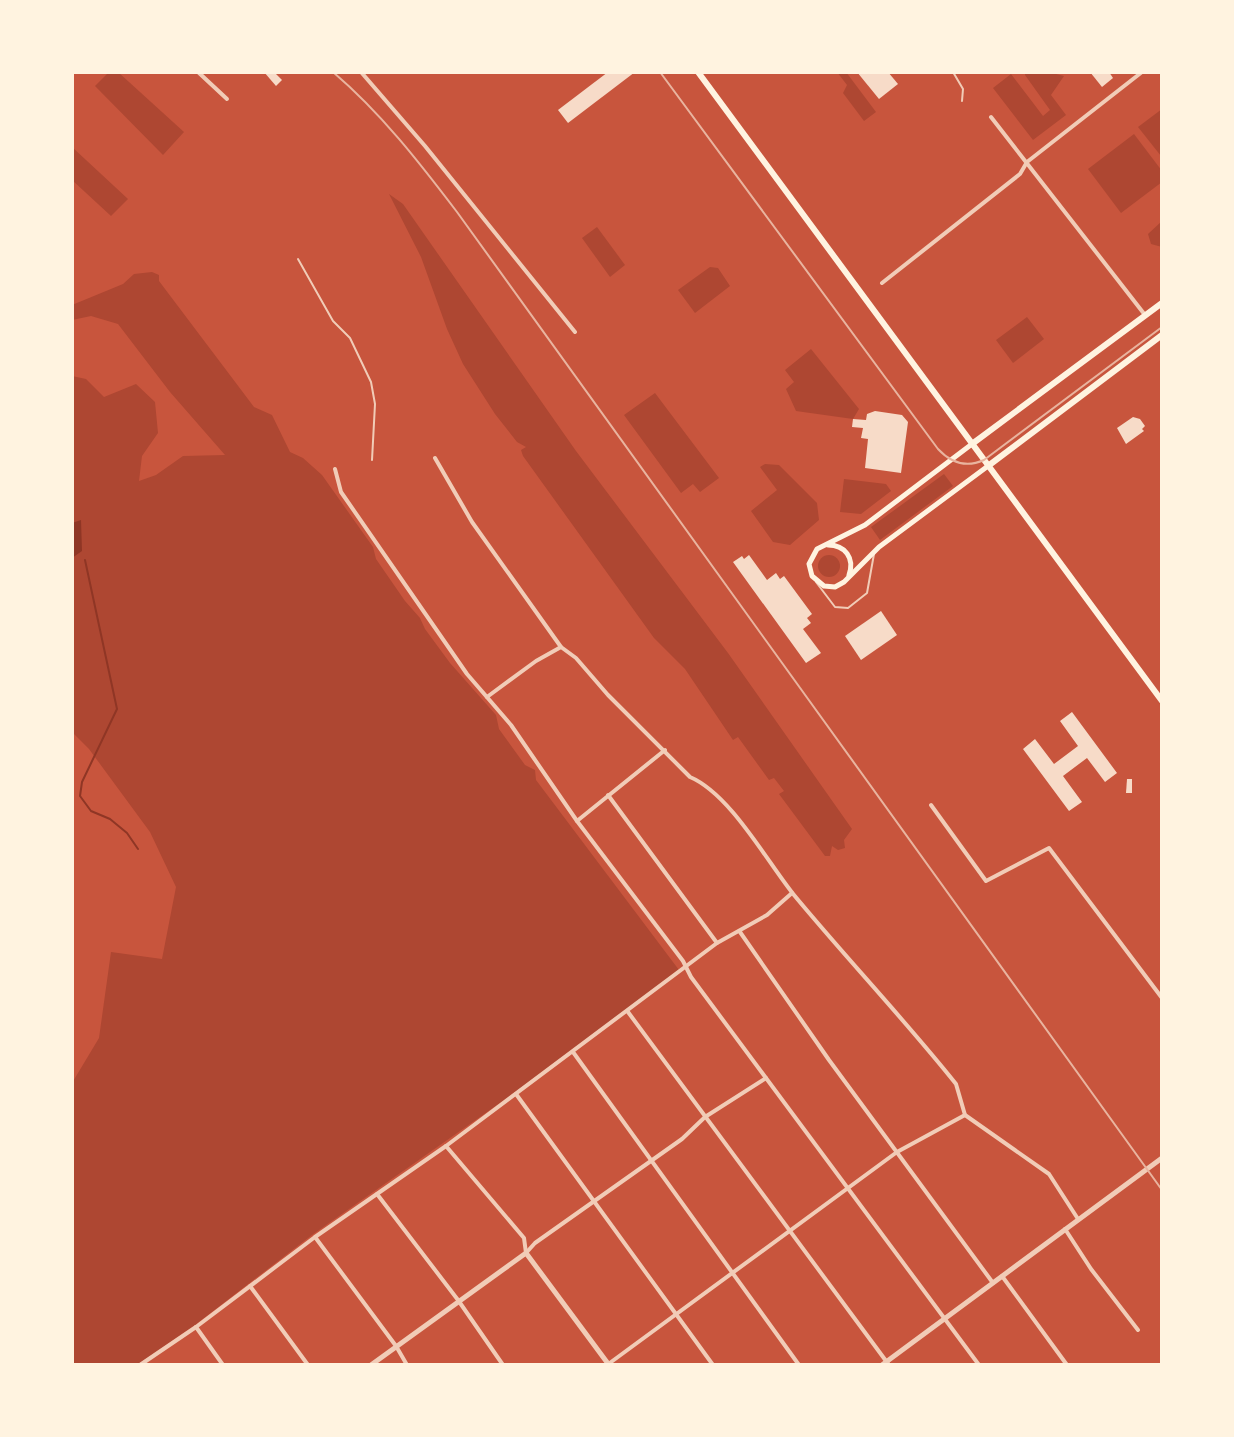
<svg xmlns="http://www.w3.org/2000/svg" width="1234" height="1437" font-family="Ubuntu,sans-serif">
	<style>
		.green { fill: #ae4732 }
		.water { fill: #8f3625 }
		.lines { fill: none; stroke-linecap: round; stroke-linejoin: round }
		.stream { stroke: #8f3625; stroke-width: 2 }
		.building { fill: #f7dbc8 }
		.service { stroke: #f1ccb7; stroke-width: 2 }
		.minor { stroke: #f1ccb7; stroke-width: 4 }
		.tertiary { stroke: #f1ccb7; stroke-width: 5 }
		.secondary { stroke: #fff3e0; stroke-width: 5 }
		.primary { stroke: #fff3e0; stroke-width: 6 }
		.tram { stroke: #e9b49f; stroke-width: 2 }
		.rail { stroke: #e9b49f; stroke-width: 2 }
	</style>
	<rect width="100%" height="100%" fill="#c8553d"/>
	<!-- green -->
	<g class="green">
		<path d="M109,72H118L184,132L163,155L95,86Z"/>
		<path d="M837,72H846L876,112L864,121L843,93L847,85Z"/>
		<path d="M1025,72H1048L1064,76L1051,95L1066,115L1033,140L993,88L1011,74L1043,116L1050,110L1025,75Z"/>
		<path d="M1162,109V155L1161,156L1138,127Z"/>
		<path d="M1134,134L1162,171V182L1121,213L1088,169Z"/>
		<path d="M72,147L128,199L111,216L72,180Z"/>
		<path d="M389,194L403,204L576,451L728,653L852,829L844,840L845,848L838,850L832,846L830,856H825L779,794L784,791L774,778L769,780L738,737L733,740L685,669L654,638L523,456L521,450L526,447L517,442L495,414L463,364L447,329L421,257Z"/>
		<path d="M1162,221V247L1151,244L1148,234Z"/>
		<path d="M597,227L625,265L610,277L582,238Z"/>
		<path d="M710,267L718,268L730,286L695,313L678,290Z"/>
		<path d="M152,272L159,275V281L254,407L272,415L290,452L303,458L322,475L373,547L376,559L405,601L420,618L425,629L450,663L496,715L499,729L525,765L535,770L536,780L679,970L507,1098L312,1235L195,1325L137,1365H72V1083L99,1038L111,952L162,959L176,887L150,832L89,749L72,732V376L86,379L104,397L136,384L155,402L158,433L142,456L139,481L156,475L183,456L225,455L170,392L118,324L91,316L72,320V305L123,284L134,274Z"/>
		<path d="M1027,317L1044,339L1013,363L996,340Z"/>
		<path d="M811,349L859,409L853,419L796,411L786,389L794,382L785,370Z"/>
		<path d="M655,393L719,478L700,492L693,484L681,493L624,415Z"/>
		<path d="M765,464L779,465L817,503L819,520L790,545L773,542L751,511L777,490L760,467Z"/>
		<path d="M944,474L953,486L880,540L871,527Z"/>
		<path d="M844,479L886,484L891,491L861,514L840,512Z"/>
		<circle cx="829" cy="566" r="11"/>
	</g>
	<!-- water -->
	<path class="water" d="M81,520L82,551L72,558V523Z"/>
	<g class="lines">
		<!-- stream -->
		<path class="stream" d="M85,560L117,709L82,782L80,796L91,811L110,819L127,833L138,849"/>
	</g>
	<!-- building -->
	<g class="building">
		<path d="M264,72H274L282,80L276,86Z"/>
		<path d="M608,72H635L568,123L558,110Z"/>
		<path d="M857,72H888L898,84L879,99Z"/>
		<path d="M1090,72H1109L1113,78L1102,87Z"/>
		<path d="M875,411L902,415L908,422L901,473L865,468L868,439L861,438L863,428L852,427L853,419L866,420L867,414Z"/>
		<path d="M1133,417L1140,419L1145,426L1142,429L1144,431L1126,444L1117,428Z"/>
		<path d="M749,555L767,580L776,573L780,579L784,576L812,614L807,618L811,623L803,629L821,653L806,663L733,562L742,556L744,559Z"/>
		<path d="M881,611L897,635L861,660L845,636Z"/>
		<path d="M1072,712L1117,773L1105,782L1087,758L1063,776L1082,802L1069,811L1023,749L1035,739L1054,764L1078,746L1060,721Z"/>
		<path d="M1127,779H1132V793H1126Z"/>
	</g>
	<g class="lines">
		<!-- service -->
		<g class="service">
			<path d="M953,72L963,89L962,101"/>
			<path d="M298,259L333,321L350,338L371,382L375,404L372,460"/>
			<path d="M816,582L835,607L848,608L867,593L874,554"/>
		</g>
		<!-- minor -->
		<g class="minor">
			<path d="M198,72L227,99"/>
			<path d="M361,72L425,146L575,332"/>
			<path d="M991,117L1145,315"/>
			<path d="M882,283L1020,174L1027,162L1142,72"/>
			<path d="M435,458L472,522L561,647L576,658L608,695L690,777C730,794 766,860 794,895C847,959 905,1020 956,1084L965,1115L1049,1174L1078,1219"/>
			<path d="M335,469L341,492L467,674L511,725L577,821L683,961L691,977L979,1365"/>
			<path d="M487,697L536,661L561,647"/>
			<path d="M608,795L717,943"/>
			<path d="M931,805L986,881L1049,848L1162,998"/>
			<path d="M577,821L665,750"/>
			<path d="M740,932L829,1060L993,1283"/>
			<path d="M628,1012L889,1365"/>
			<path d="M573,1052L799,1365"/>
			<path d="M516,1094L713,1365"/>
			<path d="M446,1146L524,1238L526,1253"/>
			<path d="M377,1194L458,1300L503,1365"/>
			<path d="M1065,1229L1091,1269L1138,1330"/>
			<path d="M315,1237L396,1346L407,1365"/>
			<path d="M526,1253L535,1243L682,1139L705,1117L766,1078"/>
			<path d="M1002,1276L1067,1365"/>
			<path d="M250,1286L308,1365"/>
			<path d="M196,1327L223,1365"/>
			<path d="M140,1365L196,1327L315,1237L446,1146L717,943L767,915L792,893"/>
			<path d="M607,1365L897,1152L965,1115"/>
		</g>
		<!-- tertiary -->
		<g class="tertiary">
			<path d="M371,1365L526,1253L609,1365"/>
			<path d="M882,1365L1162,1158"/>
		</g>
		<!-- secondary -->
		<g class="secondary">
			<path d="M972,444L865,525L817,549L809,564L812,576L824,586L835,587L844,582L879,547L988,466"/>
			<path d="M828,545C845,545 855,558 849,575"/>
		</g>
		<!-- primary -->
		<g class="primary">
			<path d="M698,72L1162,701"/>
			<path d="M972,444L1162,303"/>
			<path d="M988,466L1162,335"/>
		</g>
		<!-- tram -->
		<path class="tram" d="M660,72L938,449C951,463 966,468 984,460L1162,327"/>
		<!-- rail -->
		<path class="rail" d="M333,72C381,113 419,162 457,212L1162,1190"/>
	</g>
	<!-- border -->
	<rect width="1234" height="1437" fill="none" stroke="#fff3e0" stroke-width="148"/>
</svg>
